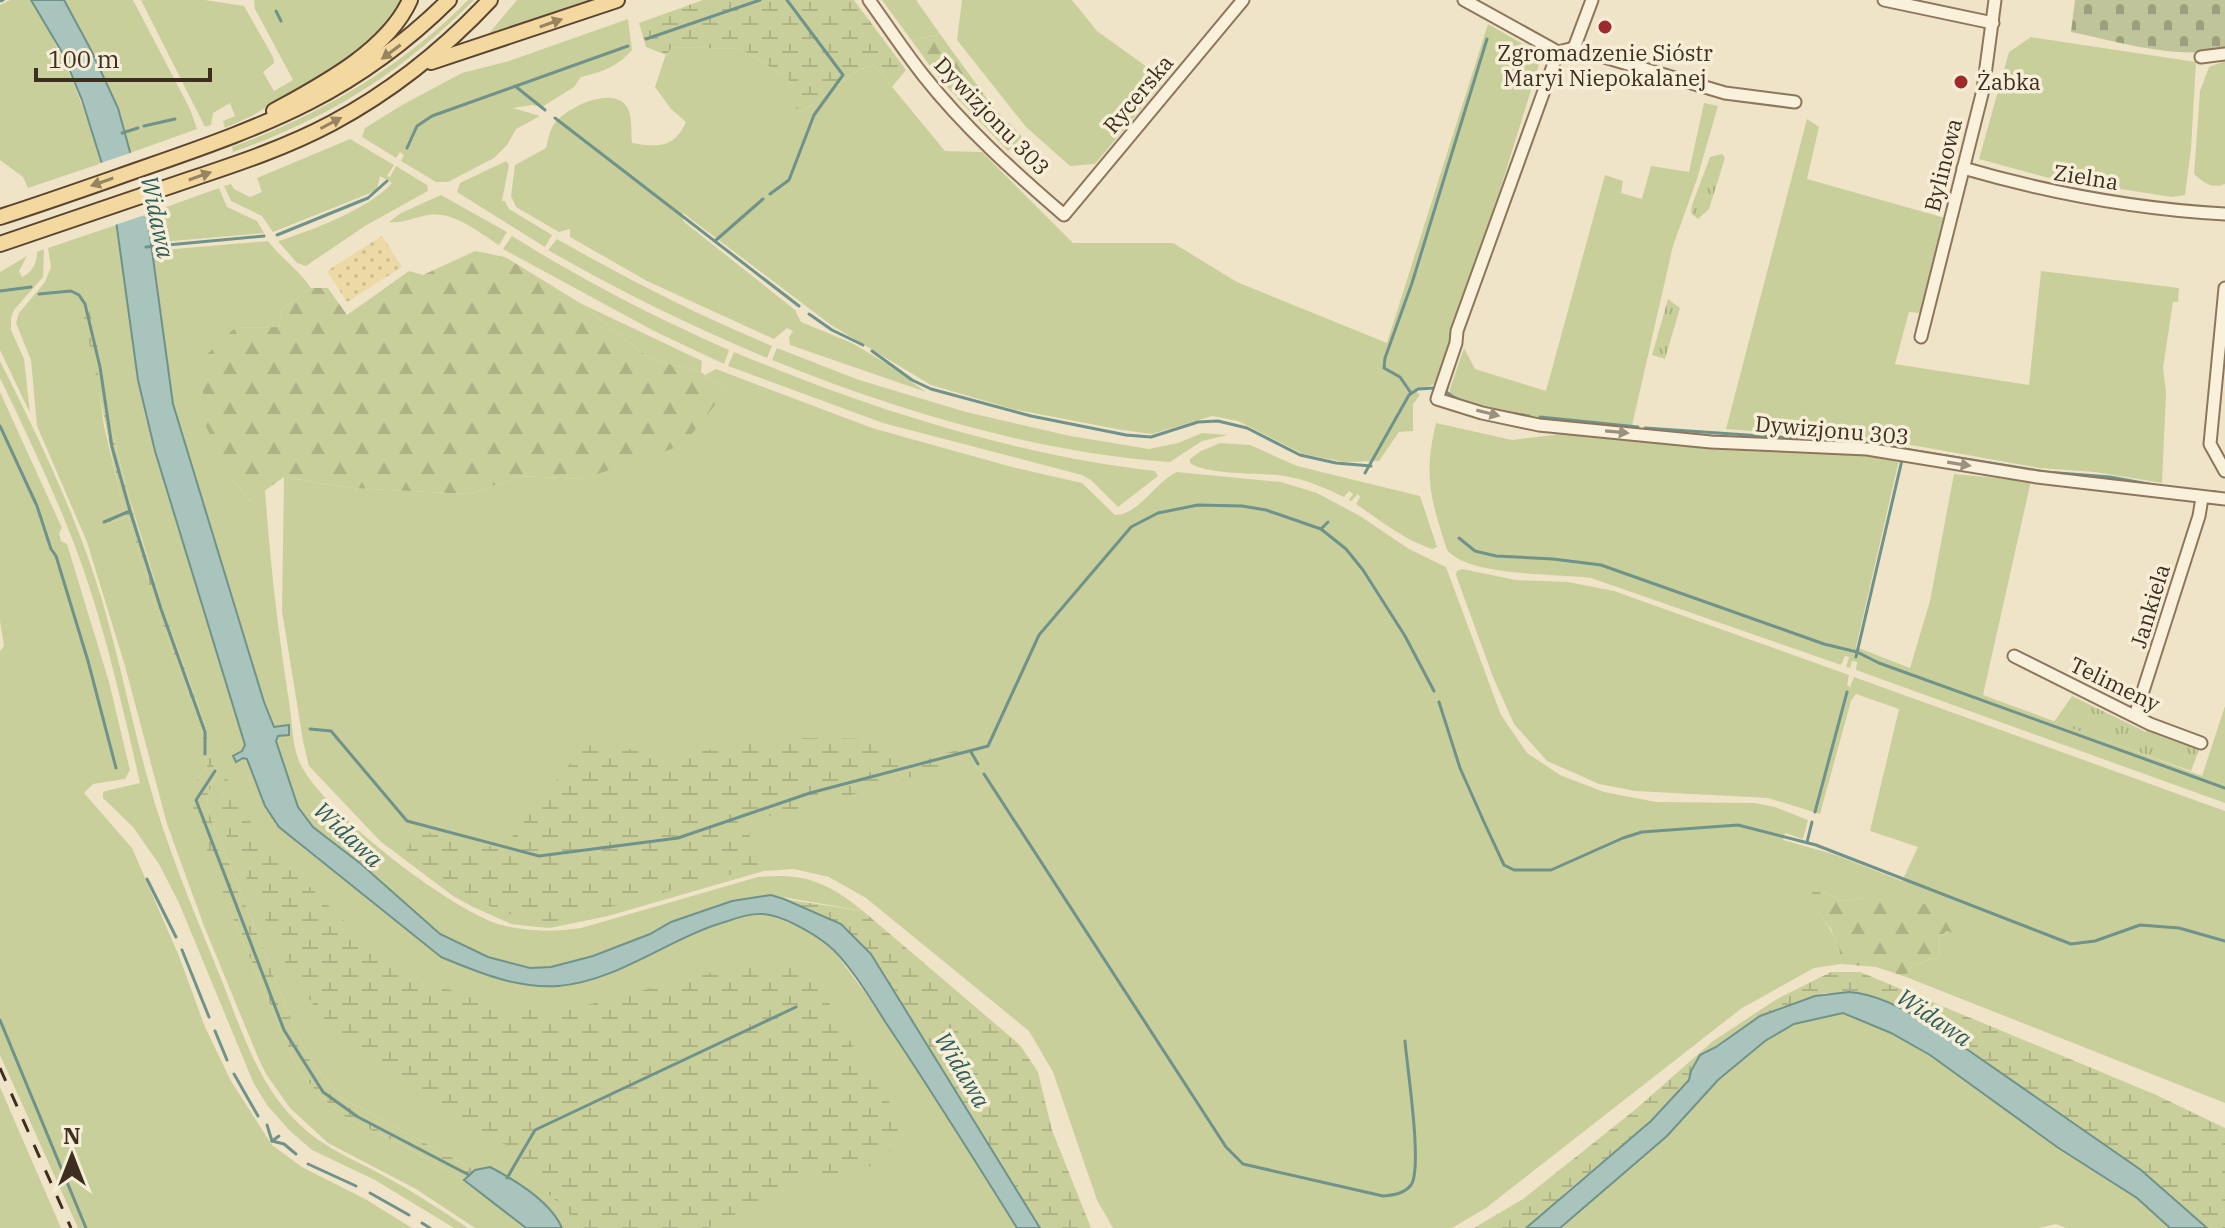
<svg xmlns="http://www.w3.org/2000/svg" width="2225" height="1228" font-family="'IBM Plex Serif',serif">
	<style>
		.grass { fill: #c9cf9b }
		.forest { fill: url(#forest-firs) }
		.wetland { fill: url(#wetland-marsh) }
		.sand { fill: url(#sand-dots) }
		.cemetery { fill: url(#cemetery-stones) }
		.park { fill: url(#park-tufts) }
		.water { fill: #a9c4bc; stroke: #6f938a; stroke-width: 2 }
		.pier { fill: #f0e4c8 }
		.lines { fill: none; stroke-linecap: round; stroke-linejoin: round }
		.stream { stroke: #6f938a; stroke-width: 3 }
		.minor-casing { stroke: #8d765c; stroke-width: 15 }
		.major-casing { stroke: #5b4430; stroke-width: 18 }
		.minor { stroke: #faf1dc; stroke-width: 11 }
		.major { stroke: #f3d9a0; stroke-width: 14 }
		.rail { stroke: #3d2e20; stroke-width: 3; stroke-dasharray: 14 14; stroke-linecap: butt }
		.oneway { fill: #988460 }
		.oneway2 { fill: #9c907e }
		.poi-dot { fill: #9e2a2b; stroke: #f7eed8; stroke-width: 3 }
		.labels { text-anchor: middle; stroke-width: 7; stroke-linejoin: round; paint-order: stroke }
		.poi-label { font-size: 22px; fill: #3d2e20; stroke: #f7eed8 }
		.street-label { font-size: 22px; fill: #3d2e20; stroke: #f7eed8 }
		.water-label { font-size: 24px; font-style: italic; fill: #2f5d5a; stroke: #f7eed8 }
	</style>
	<defs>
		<pattern id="forest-firs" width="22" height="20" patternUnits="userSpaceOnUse" patternTransform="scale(2)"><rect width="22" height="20" fill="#c9cf9b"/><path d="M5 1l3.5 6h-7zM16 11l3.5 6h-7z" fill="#aeb285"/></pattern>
		<pattern id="wetland-marsh" width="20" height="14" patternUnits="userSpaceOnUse" patternTransform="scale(2)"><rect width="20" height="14" fill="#c9cf9b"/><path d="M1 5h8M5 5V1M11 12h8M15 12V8" fill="none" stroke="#aeb285"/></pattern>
		<pattern id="sand-dots" width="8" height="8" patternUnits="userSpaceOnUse" patternTransform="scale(2)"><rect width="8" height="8" fill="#ecd9a5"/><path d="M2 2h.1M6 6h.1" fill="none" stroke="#cbbb8e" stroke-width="1.8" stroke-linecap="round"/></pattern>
		<pattern id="cemetery-stones" width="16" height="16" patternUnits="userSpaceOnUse" patternTransform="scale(2)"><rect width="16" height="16" fill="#bfc49a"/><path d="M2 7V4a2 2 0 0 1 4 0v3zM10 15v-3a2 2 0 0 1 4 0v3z" fill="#9ca07d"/></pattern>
		<pattern id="park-tufts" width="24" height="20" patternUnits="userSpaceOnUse" patternTransform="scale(2)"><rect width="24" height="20" fill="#c9cf9b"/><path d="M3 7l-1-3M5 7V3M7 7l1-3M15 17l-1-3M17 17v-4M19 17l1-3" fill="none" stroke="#aeb285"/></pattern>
	</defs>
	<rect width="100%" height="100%" fill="#f0e4c8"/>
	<!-- grass -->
	<g class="grass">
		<path d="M10,0H31C63,52 84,105 102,163L28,188L23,177L0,160V5Z"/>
		<path d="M64,0H133L190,109L197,129L130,153L118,108Z"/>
		<path d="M141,0H205L244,6L273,57L274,63L263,72L274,91L293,80L255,9L254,0H407L388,27L338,64L252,116L225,128L223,121L235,116L230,103L213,113L211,125L205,127Z"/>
		<path d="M468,0H474C402,72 330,118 233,152L232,147C318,116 404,66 468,0Z"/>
		<path d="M517,0H591L486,37Z"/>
		<path d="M882,0H916L940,34L912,41Z"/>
		<path d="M962,0H1072L1097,31L1165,80L1095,164L1070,166L1026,127L957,40Z"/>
		<path d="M628,19L632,50C617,67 602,72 581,77L574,87L542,107L532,105L513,108L540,116L516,129L507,145L494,158L448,182H436L401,161L404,155L400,152L396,158L362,137L365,128L402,105L462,73L509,61Z"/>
		<path d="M1488,24L1542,55L1499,193L1450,331L1449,353L1438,383L1415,390L1420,395L1413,404V431L1399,432L1379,461L1344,462L1303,454L1238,421L1212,416L1152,434L1122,430L1012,409L931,385L831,325L683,213V221L795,310L801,322L852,343L887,364L926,392L790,345L789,337L793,331L787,328L774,339L647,281L570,237V229L559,232L516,207L511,196L515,165L546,148C548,141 549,131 554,124C566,107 618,82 629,111C632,120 631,134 632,143C657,147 674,149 686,122L671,109L655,87L665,57L673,47L741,49L783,75L796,87L802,112L860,69L874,65L945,151L982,152L1073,243H1173L1237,282L1387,343Z"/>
		<path d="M2031,37L2196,62L2191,149L2185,195L2172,197L2049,178L1979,159L2009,52Z"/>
		<path d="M2225,61V184C2211,189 2205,183 2194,174L2200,91L2209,67Z"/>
		<path d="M956,97L986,109L993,107L1022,137L1008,151Z"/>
		<path d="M1704,103L1718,106L1697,179L1673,246L1631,430L1544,422L1460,402L1450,397V389L1464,348L1475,369L1546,391L1605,175L1623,181L1621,193L1642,199L1651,166L1689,172Z"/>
		<path d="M1807,119L1819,127L1807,179L1945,218L1920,313L1909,312L1895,364L2029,385L2041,271L2179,288L2178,302H2173L2163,368L2166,392L2162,483L2095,472L2039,468L1906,444L1726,429Z"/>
		<path d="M350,139L394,165L387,176L390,177L396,166L427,185L428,191L365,226L306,266L297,263L278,241C309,232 372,207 392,183L380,176L377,190L368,194L273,232L262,216L231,201L224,186L231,184L234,189L250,197L262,192L257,178Z"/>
		<path d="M506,161L509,165L502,201H505L509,209L552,235L545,247L457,192L460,183Z"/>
		<path d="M219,188L227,207L257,221L264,233L150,243L147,214Z"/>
		<path d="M441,195L507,232L499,245C478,232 454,211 428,215C415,217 402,224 389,222L401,213Z"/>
		<path d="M119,224L138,380L155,451L245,745L242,750L243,758L247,759L297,843L441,957L471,970L516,983L674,942L702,928L751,914H766L805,929L831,947L866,994L937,1099L1017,1228H562C551,1202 515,1180 490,1167L475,1170L343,1099L311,1063L297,1034L207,808L208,793L217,776L207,750V730L163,607L127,490L96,368L104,426L124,510L107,518L109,523L128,517L156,608L201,725L207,767L195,783L228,906L297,1068L321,1097L348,1119L405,1146L464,1180L526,1228H475L416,1189L328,1143L290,1108L266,1074L257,1055L204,926L167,824L125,666L87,542L37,426L31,360L16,323L19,313L45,282L51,267L48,248Z"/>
		<path d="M512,236C582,280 654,317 729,350L724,364L654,331L503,249Z"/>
		<path d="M557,239C627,279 698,315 772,346L767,358C691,326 619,291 548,250Z"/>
		<path d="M268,241C281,258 300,271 311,288L282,309L279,327L235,328L234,481L250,501L265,490C270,561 278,631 289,701C292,719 292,744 299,761C320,810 447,907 498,924C526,932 553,932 581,928L758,877C805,873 827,882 863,911L771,895L671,922L651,934L593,956L551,967L530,968L488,957L440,934L361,864L313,827L298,807L276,741L288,725L274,727L264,702L172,404L152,251Z"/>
		<path d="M44,249L43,277L14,310L11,318V330L24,359L30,413L0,350V272L27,256L19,271L22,277C32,273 37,263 37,252Z"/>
		<path d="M580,303L702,361L701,372L650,359Z"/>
		<path d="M777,348L859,380L966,412L1070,436L1149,449L1178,443L1202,433L1228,435L1202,441L1170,462C1034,452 898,411 772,360Z"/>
		<path d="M734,352C867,408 1010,454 1155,471L1158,476L1118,507L1091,480L1082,475L883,423L728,366Z"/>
		<path d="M0,361C39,438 77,517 102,600C119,658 131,718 147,776C166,846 195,914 222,981C241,1029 257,1081 294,1119C322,1148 352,1158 386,1177C414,1192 441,1210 468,1228H454L375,1180L312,1150L289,1130L267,1105L253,1082L179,903L159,864L133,827L103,798V792L106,791L140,783C122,704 104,623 75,546C53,489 27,434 0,378Z"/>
		<path d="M716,369L872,428L1012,467L1082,483L1115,515C1139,515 1155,482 1177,472L1281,482L1317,493L1360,516L1409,549L1446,567L1501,715L1527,753L1560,775L1604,792L1656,802L1755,803L1775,807L1808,820L1803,839L1785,833L1783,840L1833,854L1902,881L1918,847L1870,831L1899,709L1856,694L1851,701L1820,814L1768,798L1635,791L1599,784L1547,761L1514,724L1493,677L1456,575L1457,571L1462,569L1516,580L1568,582L1614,591L1849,675L1847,685L1850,687L1854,677L2225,811V1103L1906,977L1912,966L1940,956L1938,939L1948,931L1967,937L1862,898L1841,901L1825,892L1817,911C1831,928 1839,942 1841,964L1814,968L1742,1008L1486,1208L1452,1228H1113L1097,1200L1053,1072L1029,1031L866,898L829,877L794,869L764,871L608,916L550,928L537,927L511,924L473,907L453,896L380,841L309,766L303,741L282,611L284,477L350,488L469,494L520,476L583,479L726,391L705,375Z"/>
		<path d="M0,392L62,528L59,533L61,541L67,544L109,682L128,762L130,770L125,779L93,784L84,793L132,848L179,956L205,1027L231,1081L272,1145L302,1167L367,1200L412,1228H78L0,1055V651L4,646L0,621Z"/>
		<path d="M1436,423L1512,440L1562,434L1614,436L1685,446L1862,453L1899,460L1856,647L1910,668L1930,601L1954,474L2031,481L1983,695L2202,776L2225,706V803L1856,670L1857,662L1852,661L1850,668L1846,667L1849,657L1845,656L1841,665L1591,578C1557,573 1469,577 1447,550C1431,500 1423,477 1436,423Z"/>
		<path d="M1220,443L1250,445L1297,466L1420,496L1437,547L1432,549C1403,539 1381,521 1356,504L1360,497L1358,494L1351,501L1349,500L1353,494L1349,491L1344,497C1325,488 1305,479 1284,476C1258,472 1210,476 1190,463V459L1201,451Z"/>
		<path d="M1843,1013L1891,1033L1930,1055L2057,1147L2137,1198L2170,1228H2066L2056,1224L2039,1228H1560L1667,1136L1718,1080L1765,1041L1794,1024Z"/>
		<path d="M0,1087L61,1228H0Z"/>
	</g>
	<!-- forest -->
	<g class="forest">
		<path d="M940,34L993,107C958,116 930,64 912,41Z"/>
		<path d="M475,251L505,257L580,303L650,359L701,372L726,391L683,445L583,479L520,476L469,494L350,488L284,477L250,501L234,481L201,417L206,355L235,328L279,327L282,309L311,288H328L347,315L409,271L423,275Z"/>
		<path d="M1812,892H1825L1841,901L1862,898L1925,904L1957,914L1976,930L1967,937L1947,931L1938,939L1940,956L1912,966L1906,977L1876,967L1841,964L1839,949L1831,929L1817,911Z"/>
	</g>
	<!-- wetland -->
	<g class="wetland">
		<path d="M703,0H854L906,70L892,87L874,65L860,69L802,112L792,105L795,86L783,75L741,49L673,47L666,55L646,47L639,23Z"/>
		<path d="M83,301L87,304C102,346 103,391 113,435C136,535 172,633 207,730L208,750L217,776L208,793L207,808L297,1034L311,1063L343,1099L475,1170L464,1180L405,1146L348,1119L321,1097L297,1068L228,906L193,812L195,783L207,767L201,725L156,608L128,517L108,523L106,518L124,510C108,443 97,376 82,309Z"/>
		<path d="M799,738L896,739L906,761L964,749L970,759L855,794L748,821L752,855L759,867L554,922C492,920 455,884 405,853L418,830L488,847L512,837L577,755L591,745H611L677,759L690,753L759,741Z"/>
		<path d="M226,777L257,834L346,923L432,983L502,1009L568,1010L732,967L761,963L786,966L806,976L822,990L859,1057L911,1134L864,1171L804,1179L708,1228H584L527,1173L512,1148L468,1126L412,1088L343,1038L319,1013L288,968L212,805Z"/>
		<path d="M784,899L863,911L1020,1045L1038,1072L1052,1130L1091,1228H1040L871,954L841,924Z"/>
		<path d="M1831,972H1860L2154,1094L2225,1128V1228H2207L2141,1170L1932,1025L1900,1007L1863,993H1824L1788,1006L1700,1055L1691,1071L1689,1080L1651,1121L1568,1190L1537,1220L1526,1228H1474L1523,1199L1636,1109L1713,1041L1777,999Z"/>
	</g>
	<!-- sand -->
	<path class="sand" d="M382,236L402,267L347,302L327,271Z"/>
	<!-- cemetery -->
	<path class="cemetery" d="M2075,0H2225V49C2176,60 2120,42 2071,32Z"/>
	<!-- park -->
	<g class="park">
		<path d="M1722,154L1725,158L1709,209L1698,219L1691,213L1692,205L1710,157Z"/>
		<path d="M1668,299L1680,308L1665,359L1652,355Z"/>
		<path d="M2072,696L2146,732L2148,728L2200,747L2191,771L2054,722Z"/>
	</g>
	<!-- water -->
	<g class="water">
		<path d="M31,0H64L91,50L118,108L147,214L173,404L264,702L274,727L289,725V735L278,736L276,741L298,807L313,827L361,864L440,934L488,957L530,968L551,967L593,956L650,934L671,922L732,901L771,895L784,899L841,924L871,954L1040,1228H1017C974,1159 931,1090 886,1023C872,1001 848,961 828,945C813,933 782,915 763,914C751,913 739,917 728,921C670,937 619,981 558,986C518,989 477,972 441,957L279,827L265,806L247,759L243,758L236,762L233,756L242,751L245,745L155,451L138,380L113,199L82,100L63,54Z"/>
		<path d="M1849,992C1879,994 1906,1011 1932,1025L2141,1170L2207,1228H2170L2137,1198L2057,1147L1930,1055L1891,1033L1843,1013L1794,1024L1765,1041L1718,1080L1667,1136L1560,1228H1526L1651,1121L1689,1080L1691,1071L1700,1055L1716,1047L1760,1016L1815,996Z"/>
		<path d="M490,1167C515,1180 551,1202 562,1228H526L464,1180L475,1170Z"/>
	</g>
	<!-- pier -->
	<path class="pier" d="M133,152L151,213L115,225L98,164Z"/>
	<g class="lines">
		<!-- stream -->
		<g class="stream">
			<path d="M0,1L3,0"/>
			<path d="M276,11L281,21"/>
			<path d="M646,39L760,0"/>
			<path d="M515,86L545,110"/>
			<path d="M555,118L799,306"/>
			<path d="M144,126L175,119"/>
			<path d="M122,133L138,128"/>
			<path d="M407,148L417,126L432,116L628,46"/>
			<path d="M770,194L789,180L814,115L843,75L787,0"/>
			<path d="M277,235L368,198L387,181"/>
			<path d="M715,241L763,199"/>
			<path d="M146,247L264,236"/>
			<path d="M0,291L31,287"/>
			<path d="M39,294L71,291L79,295L85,304L100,367L112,447L130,511L161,609L205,732V754"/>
			<path d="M809,314L832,330L863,345"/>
			<path d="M872,351L912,380L931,389L1031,416L1126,435L1151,437L1198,422L1218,421L1247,428L1300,455L1336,463L1371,466"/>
			<path d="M1447,388L1445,391C1466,409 1503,412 1529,416"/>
			<path d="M1411,393L1400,377L1384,368L1385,358L1412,283L1487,39"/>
			<path d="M1540,417L1638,427"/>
			<path d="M0,426L37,506L51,549L56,556L88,661L116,768"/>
			<path d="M1645,428L1893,445"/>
			<path d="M1904,449L2046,472L2110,477L2154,485"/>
			<path d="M1365,473L1409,395L1418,389L1434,388"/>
			<path d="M2200,491L2216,492"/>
			<path d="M104,522L130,511"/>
			<path d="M1321,529L1328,522"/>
			<path d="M1459,538L1475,551L1496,556L1553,559L1601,565L1824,644L1857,652L1879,663L2225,788"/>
			<path d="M1856,657L1902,460"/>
			<path d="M1439,702L1460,768L1484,822L1504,865L1514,870H1551L1623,838L1642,832L1738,825L1816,845L2071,944L2095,941L2140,925L2179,928L2225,941"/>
			<path d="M310,729L331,731L407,821L539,856L678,838L810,793L988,746L1039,635L1131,527L1158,513L1198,505L1242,506L1266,510L1321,529L1346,549L1363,570L1405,636L1434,691"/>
			<path d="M971,752L978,764"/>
			<path d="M215,771L196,800L284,1030L323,1092L358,1117L469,1175"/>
			<path d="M984,774L1226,1147L1243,1164L1383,1196C1393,1195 1404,1194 1411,1185C1423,1168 1407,1067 1405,1041"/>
			<path d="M1815,812L1847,692"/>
			<path d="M1807,842L1812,822"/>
			<path d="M147,879L176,937"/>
			<path d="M182,950L209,1017"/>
			<path d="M0,1020L86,1228"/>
			<path d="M215,1031L227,1060"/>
			<path d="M234,1074L258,1116"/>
			<path d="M267,1125L272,1141"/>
			<path d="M272,1141L284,1144L296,1154"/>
			<path d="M272,1141L279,1136"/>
			<path d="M308,1164L356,1186"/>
			<path d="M507,1178L535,1130L796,1007"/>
			<path d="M370,1193L409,1215"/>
			<path d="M422,1223L430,1228"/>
		</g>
		<!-- minor casing -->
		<g class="minor-casing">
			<g id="minor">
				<path d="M869,0C887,25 904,51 923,75C964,127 1014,172 1064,215L1243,0"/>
				<path d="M1464,0L1558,52L1574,48L1725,93L1795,102"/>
				<path d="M1884,0L1993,23"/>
				<path d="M1574,48L1592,0"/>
				<path d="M1558,52L1457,331L1456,343L1437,399L1482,413L1539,425L1711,442L1867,449L2037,477L2225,499"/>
				<path d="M2201,57L2225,54"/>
				<path d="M1963,168C2049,193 2135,209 2225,214"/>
				<path d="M2225,288L2210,444L2225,471"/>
				<path d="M1921,337L1983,90L1995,0"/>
				<path d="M2014,656L2150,724L2201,743"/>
				<path d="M2135,716L2199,516L2202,498"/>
			</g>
		</g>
		<!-- major casing -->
		<g class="major-casing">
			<g id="major">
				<path d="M431,62L617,0"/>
				<path d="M274,111C321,85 387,51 410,0"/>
				<path d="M0,217C50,201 100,183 149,166C270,124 356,92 449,0"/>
				<path d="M0,244C63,222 127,201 191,179C239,163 287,147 332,123C392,91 444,49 490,0"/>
			</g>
		</g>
		<!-- minor -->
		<use href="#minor" class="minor"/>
		<!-- major -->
		<use href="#major" class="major"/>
		<!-- rail -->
		<path class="rail" d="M0,1068L71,1228"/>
	</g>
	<!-- one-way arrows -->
	<defs><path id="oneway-solid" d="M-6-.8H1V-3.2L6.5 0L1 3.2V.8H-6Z" transform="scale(2)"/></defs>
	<g class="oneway">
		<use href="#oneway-solid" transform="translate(551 23) rotate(-19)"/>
		<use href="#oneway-solid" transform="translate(391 52) rotate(143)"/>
		<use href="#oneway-solid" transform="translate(331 123) rotate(-28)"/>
		<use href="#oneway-solid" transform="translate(200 176) rotate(-19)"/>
		<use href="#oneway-solid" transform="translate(102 182) rotate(161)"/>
	</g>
	<g class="oneway2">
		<use href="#oneway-solid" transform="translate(1488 413) rotate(14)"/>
		<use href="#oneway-solid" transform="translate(1617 432) rotate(5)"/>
		<use href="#oneway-solid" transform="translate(1959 464) rotate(9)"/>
	</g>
	<!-- markers -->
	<g class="poi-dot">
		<circle cx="1605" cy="27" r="8"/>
		<circle cx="1961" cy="82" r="8"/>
	</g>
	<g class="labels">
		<!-- poi labels -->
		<g class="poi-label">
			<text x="1605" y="61">Zgromadzenie Sióstr<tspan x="1605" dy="25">Maryi Niepokalanej</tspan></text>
			<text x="1977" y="90" text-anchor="start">Żabka</text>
		</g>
		<!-- street labels -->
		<g class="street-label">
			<text transform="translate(1138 94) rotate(-50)" y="8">Rycerska</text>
			<text transform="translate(992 116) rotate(46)" y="8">Dywizjonu 303</text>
			<text transform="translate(1943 165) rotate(-76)" y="8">Bylinowa</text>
			<text transform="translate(2086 177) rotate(9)" y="8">Zielna</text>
			<text transform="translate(1832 430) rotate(5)" y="8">Dywizjonu 303</text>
			<text transform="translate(2150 606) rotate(-73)" y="8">Jankiela</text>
			<text transform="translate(2115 684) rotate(26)" y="8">Telimeny</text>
		</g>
		<!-- water labels -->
		<g class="water-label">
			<text transform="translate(157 217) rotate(78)" y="8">Widawa</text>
			<text transform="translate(348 835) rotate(43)" y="8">Widawa</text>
			<text transform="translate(1934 1018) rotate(34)" y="8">Widawa</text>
			<text transform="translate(962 1070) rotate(59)" y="8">Widawa</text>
		</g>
	</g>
	<!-- north arrow -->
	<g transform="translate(72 1156)" stroke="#f7eed8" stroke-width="6" paint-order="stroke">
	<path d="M0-6L14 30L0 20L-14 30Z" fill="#3d2e20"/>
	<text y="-12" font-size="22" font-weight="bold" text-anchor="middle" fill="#3d2e20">N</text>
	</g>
	<!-- scale -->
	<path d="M36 68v12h174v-12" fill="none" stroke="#3d2e20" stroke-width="4"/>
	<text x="48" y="68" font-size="24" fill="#3d2e20" stroke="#f7eed8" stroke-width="6" paint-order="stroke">100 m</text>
</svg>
